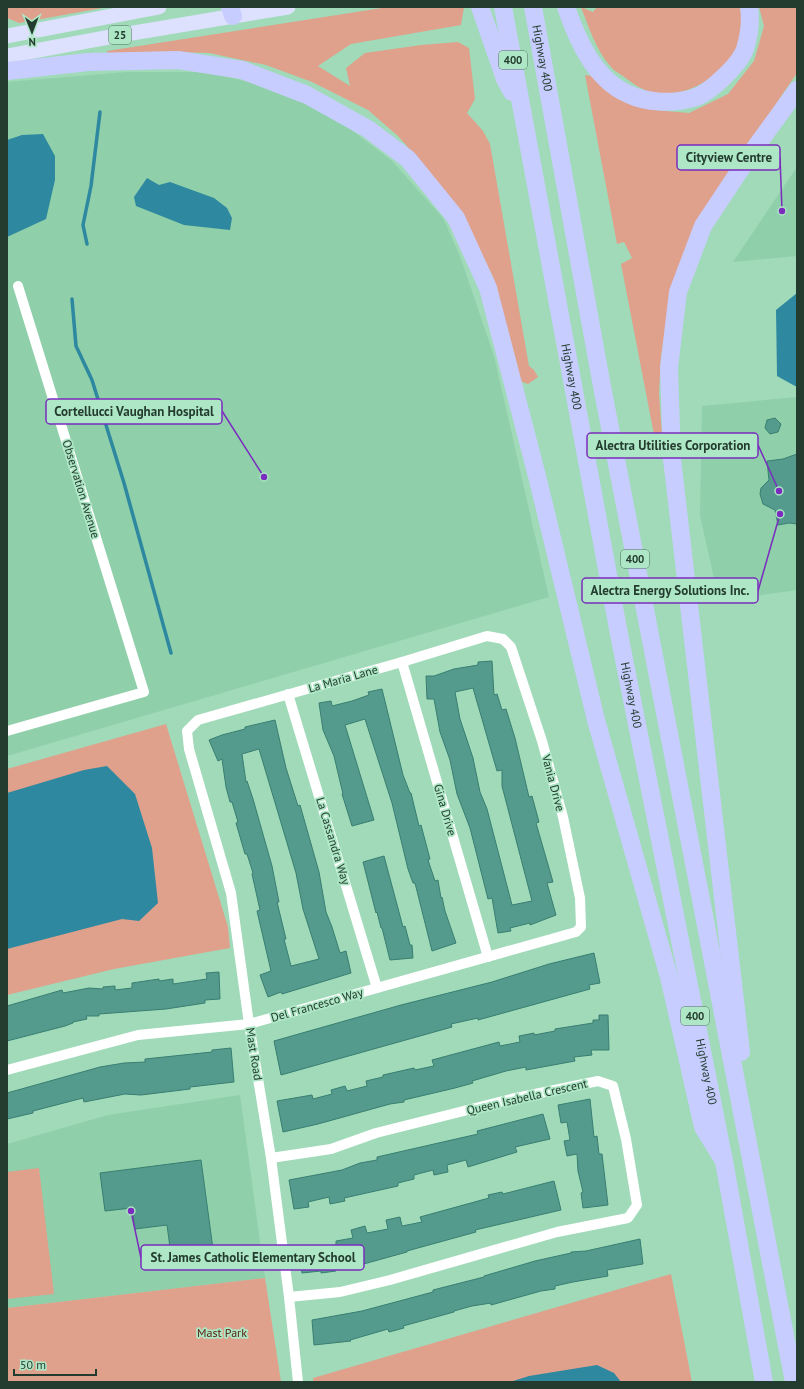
<svg xmlns="http://www.w3.org/2000/svg" width="804" height="1389" font-family="'PT Sans',sans-serif">
	<style>
		.built { fill: #8fcfaa }
		.green { fill: #dfa18c }
		.water { fill: #2d88a0 }
		.lines { fill: none; stroke-linecap: round; stroke-linejoin: round }
		.stream { stroke: #2d88a0; stroke-width: 3.5 }
		.building { fill: #559b8d; stroke: #387f71; fill-rule: evenodd }
		.minor { stroke: #fff; stroke-width: 10 }
		.primary { stroke: #dde1fe; stroke-width: 15 }
		.motorway { stroke: #c7cdfe; stroke-width: 18 }
		.labels { text-anchor: middle; stroke-width: 3.5; stroke-linejoin: round; paint-order: stroke }
		.shield { fill: #ade7c5; stroke: #4d6f5c; stroke-width: 1 }
		.shield-label { font-size: 11px; font-weight: bold; fill: #243c2f }
		.street-label { font-size: 12px; fill: #243c2f; stroke: #ade7c5 }
		.park-label { font-size: 12px; fill: #5a2411; stroke: #ade7c5 }
		.leader { fill: none; stroke: #7b2cbf; stroke-width: 1.5 }
		.callout-dot { fill: #7b2cbf; stroke: #ade7c5; stroke-width: 1.5 }
		.callout { fill: #ade7c5; stroke: #7b2cbf; stroke-width: 1.5 }
		.callout-label { font-size: 13px; text-anchor: middle; font-weight: bold; fill: #243c2f }
	</style>
	<rect width="100%" height="100%" fill="#a0dab9"/>
	<!-- built -->
	<g class="built">
		<path d="M127,72H207L253,83L328,112L392,161L443,218L460,256L494,356L549,597L7,756V82Z"/>
		<path d="M797,167V256L733,262Z"/>
		<path d="M797,397V590L719,601L700,515L702,406Z"/>
		<path d="M240,1095L265,1278L7,1308V1144L108,1115Z"/>
	</g>
	<!-- green -->
	<g class="green">
		<path d="M7,7H108L19,23L7,18Z"/>
		<path d="M388,7H464L461,25L351,44L318,66L350,86L346,68L365,53L421,45L458,42L469,48L475,99L467,113L483,131L490,144L529,366L534,370L538,377L528,384L520,381L493,277L473,237L456,208L429,171L398,136L368,110L312,82L266,65L209,53L169,52L108,55L107,51Z"/>
		<path d="M581,7L593,12L597,7H740C742,18 744,32 739,43C726,73 689,99 655,93C643,91 632,83 623,76C619,73 614,71 611,67C596,50 589,28 581,7Z"/>
		<path d="M759,7H797V73L778,101L673,285L661,357L659,393L663,450H657L621,264L632,258L624,242L617,244L585,75L592,76L620,98L654,110L689,113L728,94L754,61L764,26Z"/>
		<path d="M166,724L228,927L230,948L114,969L7,995V769Z"/>
		<path d="M39,1168L54,1294L7,1299V1172Z"/>
		<path d="M671,1274L692,1382H313V1378Z"/>
		<path d="M265,1278L281,1382H7V1308Z"/>
	</g>
	<!-- water -->
	<g class="water">
		<path d="M43,134L55,156V180L46,219L7,237V140L22,135Z"/>
		<path d="M147,178L159,185L170,182L214,198L227,208L232,218L230,230L184,225L136,206L134,197Z"/>
		<path d="M797,293V386H795L777,376L776,310Z"/>
		<path d="M107,766L135,794L152,848L158,903L139,921L122,919L7,949V793L84,770Z"/>
		<path d="M597,1365L614,1373L621,1382H510L529,1376Z"/>
	</g>
	<g class="lines">
		<!-- stream -->
		<g class="stream">
			<path d="M87,244L83,225L91,186L100,112"/>
			<path d="M72,299L76,346L92,380L124,483L171,653"/>
		</g>
	</g>
	<!-- building -->
	<g class="building">
		<path d="M775,418L781,424L778,432L770,434L765,428L767,420Z"/>
		<path d="M797,454V524L789,523L778,525L775,510L763,504L760,494L761,488L769,480L767,461L783,459Z"/>
		<path d="M492,661L494,695L497,694L502,710L506,709L515,738L529,797L532,796L539,822L536,823L553,882L547,883L556,915L530,925V923L510,928L511,931L498,933L492,898L488,899L470,828L457,794L450,760L440,732L434,699H427L426,676H434L454,669L478,665V662ZM473,688L497,771L502,770V786L532,901L512,905L487,809L480,792L473,758L460,719L455,692Z"/>
		<path d="M382,689L403,775L410,793H411L419,826L421,825L430,859L428,860L435,881L438,880L441,898L442,897L445,911L456,943L432,951L415,883H413L408,869L392,803L365,719L345,725L374,820L352,826L342,794H343L334,756L323,730L319,703L331,701L332,706L352,701L369,695L368,692Z"/>
		<path d="M275,720L286,768L298,806L300,805L319,872L326,912L332,927L340,953L346,951L351,973L282,994L281,992L268,997L260,975L271,971L257,911L260,910L252,874L253,873L247,854H245L236,823L238,822L232,802H230L226,787L222,759L218,761L209,740L222,735L245,729V727ZM259,749L296,873L303,909L319,959L291,966L284,939H286L277,902H279L272,866L253,799L247,781L246,782L242,754Z"/>
		<path d="M384,856L403,927L405,926L410,945H412L413,958L390,960L382,928H381L377,912L376,913L363,862Z"/>
		<path d="M594,953L600,983L589,985L590,989L478,1020V1018L451,1024L452,1027L281,1075L274,1041L401,1005L492,982L549,964Z"/>
		<path d="M219,972L220,999L205,1000V1003L166,1009L99,1014V1016H86L87,1019L73,1022V1023L65,1026L7,1041V1006L62,990L63,993L89,988L103,989V987L115,986V990L132,988V983L159,979V981L173,979V984L207,979L206,973Z"/>
		<path d="M599,1015H608L609,1050H591L592,1055L574,1057L575,1061L526,1070V1067L506,1071L472,1081L473,1083L455,1088L404,1100V1102L390,1104L318,1124L283,1132L277,1101L312,1095L313,1099L332,1094L331,1090L345,1086L347,1091L367,1086L366,1081L383,1077V1075L414,1068L415,1070L434,1066L432,1060L499,1042L500,1046L520,1042L519,1036L534,1033V1035L555,1031V1029L593,1023V1020H599Z"/>
		<path d="M231,1048L234,1082L190,1087V1089L141,1095L125,1094L84,1102L83,1098L33,1111V1113L7,1119V1093L100,1067L124,1063L145,1062V1059L212,1052V1050Z"/>
		<path d="M590,1099L594,1137L597,1136L599,1154H602L608,1205L583,1208L581,1193L583,1192L578,1171L577,1154L567,1156L564,1141L570,1140L567,1122L561,1123L558,1105Z"/>
		<path d="M543,1114L550,1139L515,1147L517,1152L468,1167L466,1160L447,1165L448,1172L434,1175L433,1170L414,1175V1179L398,1183V1186L344,1198L345,1201L330,1204L329,1197L308,1202L309,1207L294,1209L289,1180L342,1170L360,1163L377,1160V1157L478,1134L477,1131Z"/>
		<path d="M201,1160L213,1249L211,1250L212,1257L209,1258L210,1265L173,1270L167,1225L135,1229L132,1208L105,1211L100,1173Z"/>
		<path d="M554,1181L561,1210L475,1230L476,1232L407,1251V1252L360,1265L336,1269V1271L321,1273V1271L302,1273L298,1249L336,1245V1241L353,1238L351,1230L365,1226L367,1233L388,1229L386,1220L400,1217L402,1226L422,1222L420,1217L489,1198L488,1195L502,1192L503,1194Z"/>
		<path d="M640,1239L643,1264L607,1270L608,1276L573,1282L555,1286V1289L541,1291L491,1305V1303L472,1306L454,1311V1312L403,1326L404,1328L389,1332L388,1329L350,1340L351,1341L314,1345L312,1320L362,1311L433,1292V1290L484,1277V1276L535,1261L571,1253V1252L586,1251Z"/>
	</g>
	<g class="lines">
		<!-- minor -->
		<g class="minor">
			<path d="M402,662L488,957"/>
			<path d="M288,694L377,988"/>
			<path d="M7,731L144,692L18,286"/>
			<path d="M7,1070L138,1035L249,1024L576,932L581,927L580,898L563,817L542,741L511,647L503,639L487,636L402,662L198,720L187,731L189,749L231,893L249,1024L271,1158L289,1297L298,1382"/>
			<path d="M271,1158L331,1149L376,1133L511,1099L598,1081L613,1086L626,1139L637,1205L628,1218L557,1232L390,1280L340,1292L289,1297"/>
		</g>
		<!-- primary -->
		<g class="primary">
			<path d="M7,36L159,7"/>
			<path d="M7,56L115,36L288,7"/>
		</g>
		<!-- motorway -->
		<g class="motorway">
			<path d="M230,7L233,16"/>
			<path d="M480,7L505,79L512,92"/>
			<path id="s1" d="M503,7L619,634L724,1161L764,1382"/>
			<path id="s2" d="M533,7L601,381L794,1382"/>
			<path d="M566,7C577,39 594,79 628,94C647,103 673,104 693,98C709,94 740,64 745,49C749,36 751,20 749,7"/>
			<path d="M7,71L88,62L178,60L242,70L307,95L368,129L408,159L456,218L488,288L537,476L596,720L669,977L703,1127L724,1161"/>
			<path d="M741,1052L672,459L669,368L678,292L703,226L752,152L797,90"/>
		</g>
	</g>
	<g class="labels">
		<!-- shield labels -->
		<g class="shield">
			<rect x="109" y="26" width="22" height="18" rx="3"/>
			<rect x="499" y="51" width="28" height="18" rx="3"/>
			<rect x="621" y="550" width="28" height="18" rx="3"/>
			<rect x="681" y="1007" width="28" height="18" rx="3"/>
		</g>
		<g class="shield-label">
			<text x="120" y="39">25</text>
			<text x="513" y="64">400</text>
			<text x="635" y="563">400</text>
			<text x="695" y="1020">400</text>
		</g>
		<!-- street labels -->
		<g class="street-label">
			<text dy="4" stroke="none"><textPath href="#s2" startOffset="52">Highway 400</textPath></text>
			<text dy="4" stroke="none"><textPath href="#s1" startOffset="376">Highway 400</textPath></text>
			<text transform="translate(81 489) rotate(73)" y="4">Observation Avenue</text>
			<text transform="translate(343 679) rotate(-16)" y="4">La Maria Lane</text>
			<text dy="4" stroke="none"><textPath href="#s1" startOffset="700">Highway 400</textPath></text>
			<text transform="translate(553 783) rotate(75)" y="4">Vania Drive</text>
			<text transform="translate(445 810) rotate(74)" y="4">Gina Drive</text>
			<text transform="translate(333 841) rotate(73)" y="4">La Cassandra Way</text>
			<text transform="translate(317 1005) rotate(-16)" y="4">Del Francesco Way</text>
			<text transform="translate(254 1054) rotate(81)" y="4">Mast Road</text>
			<text dy="4" stroke="none"><textPath href="#s1" startOffset="1084">Highway 400</textPath></text>
			<text transform="translate(527 1097) rotate(-13)" y="4">Queen Isabella Crescent</text>
		</g>
		<!-- park labels -->
		<g class="park-label">
			<text x="222" y="1337">Mast Park</text>
		</g>
	</g>
	<!-- callouts -->
	<path class="leader" d="M782 211L780 157M264 477L222 411M779 491L758 445M780 514L758 591M131 1211L141 1258"/>
	<g class="callout-dot">
		<circle cx="782" cy="211" r="4"/>
		<circle cx="264" cy="477" r="4"/>
		<circle cx="779" cy="491" r="4"/>
		<circle cx="780" cy="514" r="4"/>
		<circle cx="131" cy="1211" r="4"/>
	</g>
	<g class="callout">
		<rect x="677" y="145" width="103" height="25" rx="4"/>
		<rect x="46" y="399" width="176" height="25" rx="4"/>
		<rect x="587" y="433" width="171" height="25" rx="4"/>
		<rect x="582" y="578" width="176" height="25" rx="4"/>
		<rect x="141" y="1245" width="223" height="25" rx="4"/>
	</g>
	<g class="callout-label">
		<text x="729" y="162">Cityview Centre</text>
		<text x="134" y="416">Cortellucci Vaughan Hospital</text>
		<text x="673" y="450">Alectra Utilities Corporation</text>
		<text x="670" y="595">Alectra Energy Solutions Inc.</text>
		<text x="253" y="1262">St. James Catholic Elementary School</text>
	</g>
	<!-- border -->
	<rect width="804" height="1389" fill="none" stroke="#243c2f" stroke-width="16"/>
	<!-- north arrow -->
	<g transform="translate(32 32) rotate(179)" stroke="#ade7c5" stroke-width="3" paint-order="stroke">
	<path d="M0-3L7 15L0 10L-7 15Z" fill="#243c2f"/>
	<text y="-6" font-size="11" font-weight="bold" text-anchor="middle" fill="#243c2f">N</text>
	</g>
	<!-- scale -->
	<path d="M14 1369v6h82v-6" fill="none" stroke="#243c2f" stroke-width="2"/>
	<text x="20" y="1369" font-size="12" fill="#243c2f" stroke="#ade7c5" stroke-width="3" paint-order="stroke">50 m</text>
</svg>
